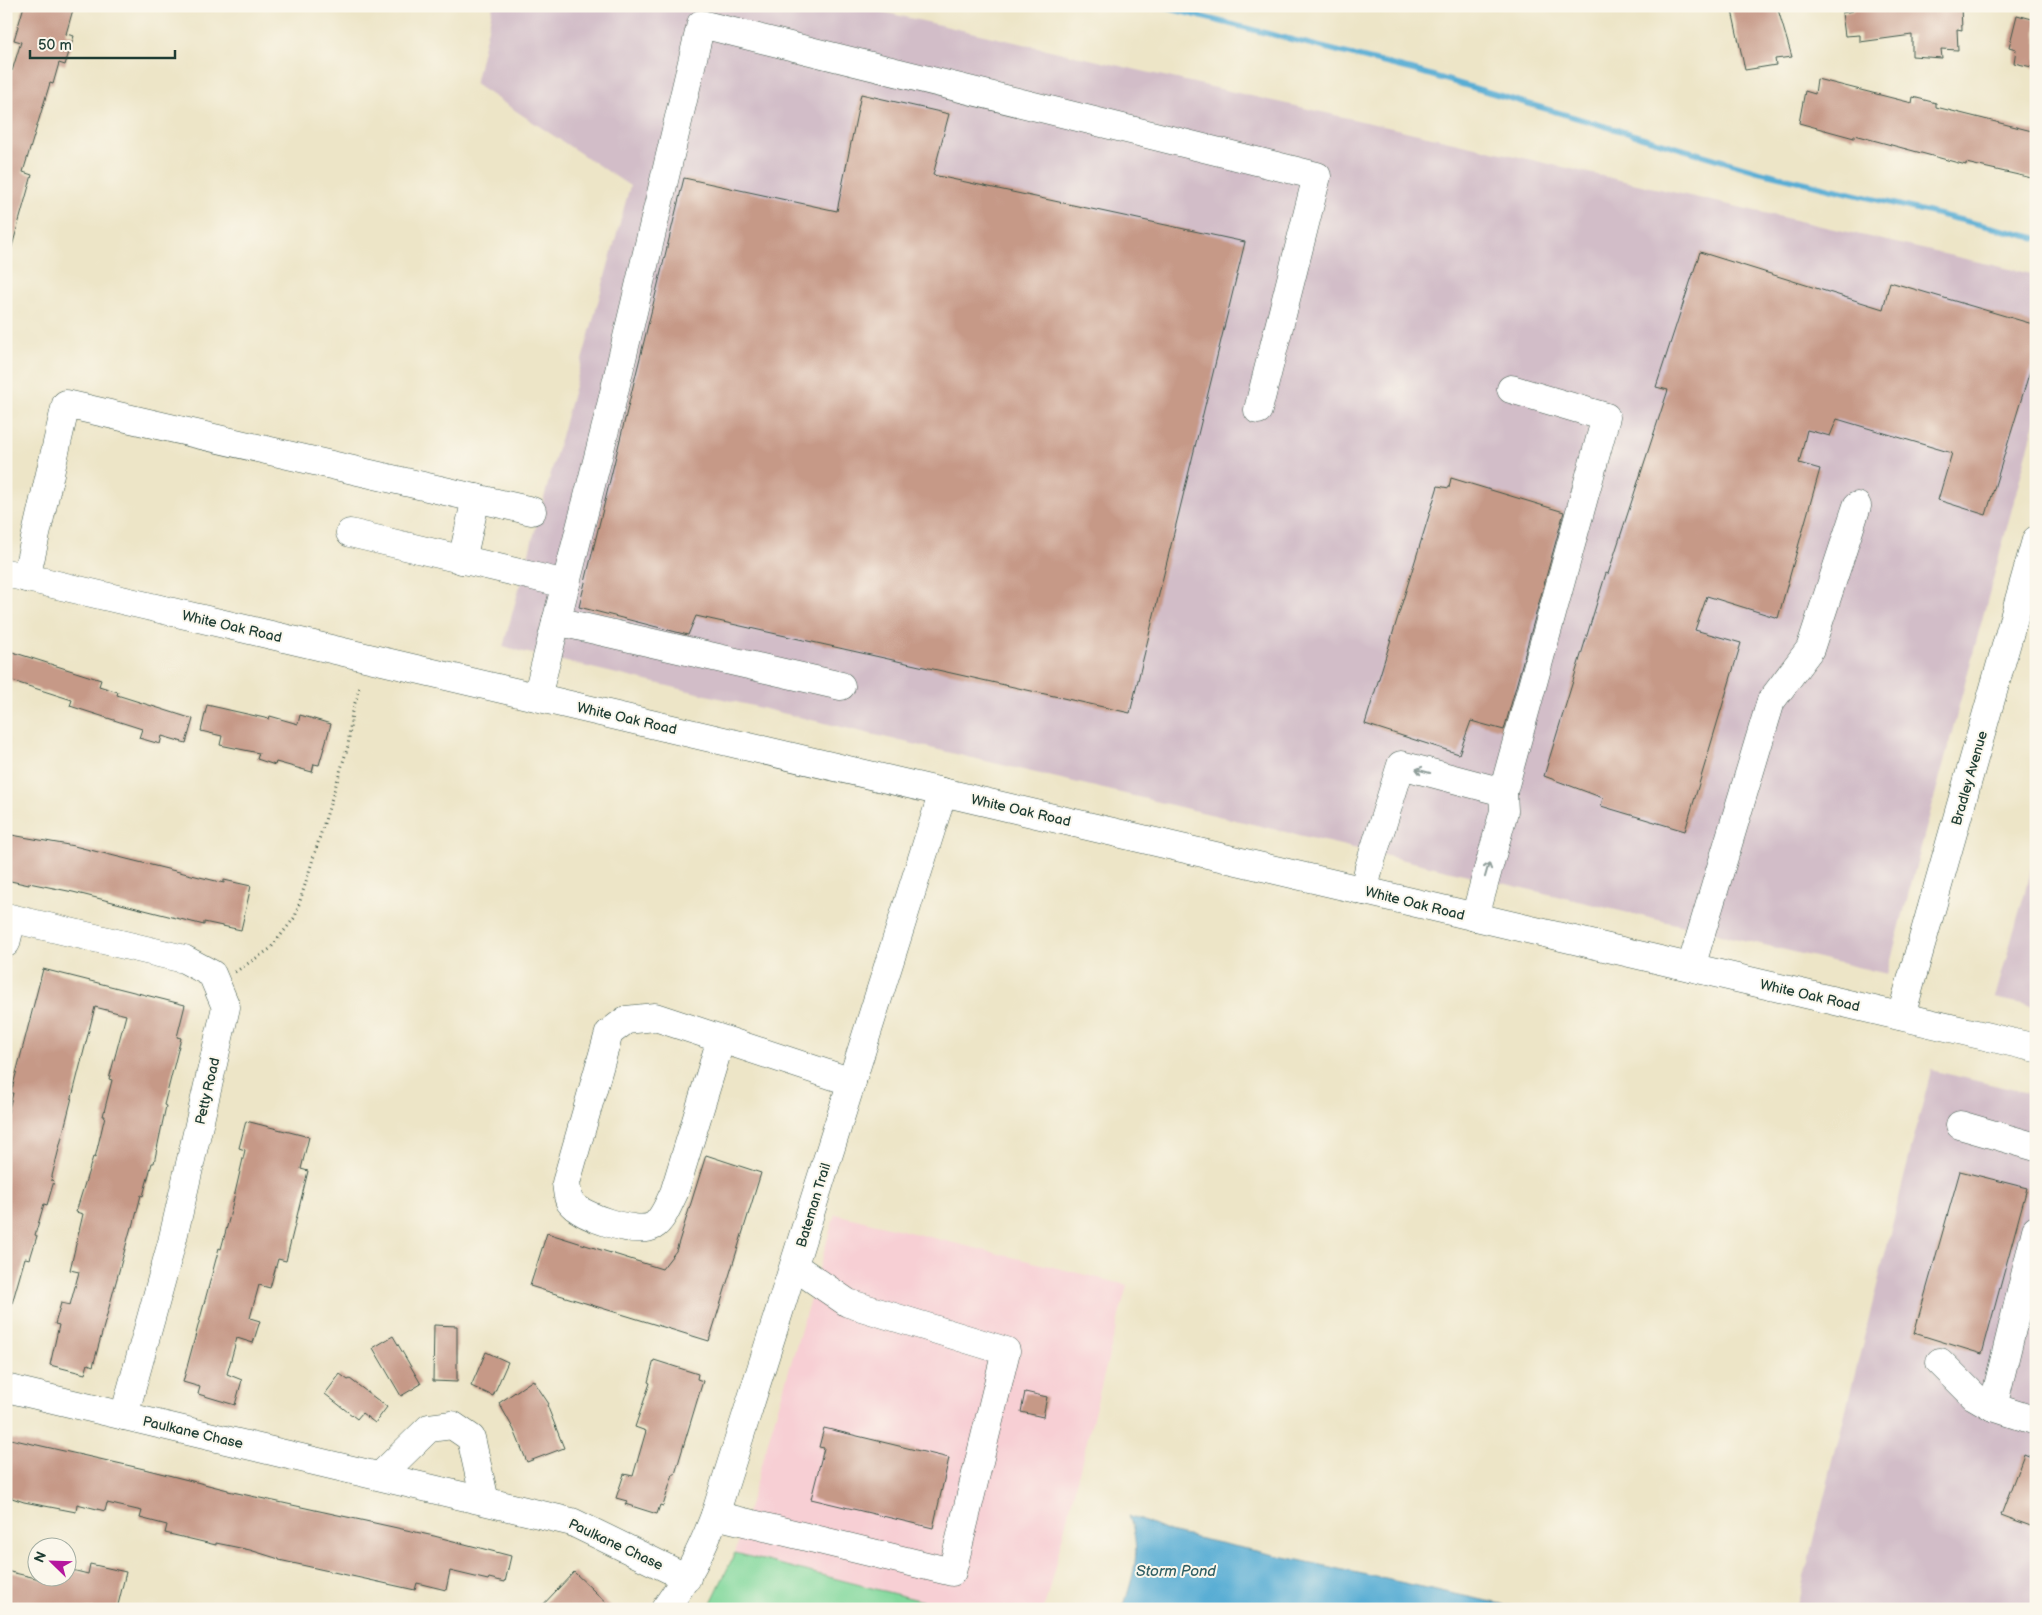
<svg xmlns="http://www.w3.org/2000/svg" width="2042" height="1615" font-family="'Balsamiq Sans',sans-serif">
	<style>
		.built { fill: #f7cfd4 }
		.industrial { fill: #d2bdc8 }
		.green { fill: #82d89c; stroke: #508a68 }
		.water { fill: #58add4; stroke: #3c7584 }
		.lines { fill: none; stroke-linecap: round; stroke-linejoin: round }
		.stream { stroke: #58add4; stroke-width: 5.5 }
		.building { fill: #c69987 }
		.minor-casing { stroke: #3e564a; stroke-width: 29 }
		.major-casing { stroke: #3e564a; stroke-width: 29 }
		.path { stroke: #3e564a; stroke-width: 3; stroke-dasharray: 1 4; stroke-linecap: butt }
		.minor { stroke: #fff; stroke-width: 28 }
		.major { stroke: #fff; stroke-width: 28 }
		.oneway { stroke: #8f9e9a }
		.labels { text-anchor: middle; stroke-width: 4; stroke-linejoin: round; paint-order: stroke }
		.street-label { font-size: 14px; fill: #1f3d34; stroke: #fbf7ec }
		.water-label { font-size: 15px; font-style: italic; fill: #305f64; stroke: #fbf7ec }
	</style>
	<rect width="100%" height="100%" fill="#fbf7ec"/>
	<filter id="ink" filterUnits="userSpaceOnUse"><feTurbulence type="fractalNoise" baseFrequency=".02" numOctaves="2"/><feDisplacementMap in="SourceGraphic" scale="10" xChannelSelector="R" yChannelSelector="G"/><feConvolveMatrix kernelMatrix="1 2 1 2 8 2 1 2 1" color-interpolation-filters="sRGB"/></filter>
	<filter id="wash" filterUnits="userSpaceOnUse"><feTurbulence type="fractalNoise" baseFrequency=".0096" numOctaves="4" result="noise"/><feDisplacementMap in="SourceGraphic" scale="20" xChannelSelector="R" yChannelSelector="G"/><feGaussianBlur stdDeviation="1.12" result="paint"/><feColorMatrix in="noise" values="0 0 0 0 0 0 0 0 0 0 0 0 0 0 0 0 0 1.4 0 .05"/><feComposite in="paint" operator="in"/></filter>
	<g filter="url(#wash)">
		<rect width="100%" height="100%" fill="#ede5c7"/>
		<!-- built -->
		<path class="built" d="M835,1214L1127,1285L1044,1609H954L735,1553Z"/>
		<!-- industrial -->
		<g class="industrial">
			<path d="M493,6H857L2036,275V419L1887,974L503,647L630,186L475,84Z"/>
			<path d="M2036,852V1007L1995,998Z"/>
			<path d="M1931,1070L2036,1095V1609H1796Z"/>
		</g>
		<!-- green -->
		<path class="green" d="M735,1553L954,1609H708Z"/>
		<!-- water -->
		<path class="water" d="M1129,1515L1169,1532L1524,1609H1123C1134,1572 1142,1553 1129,1515Z"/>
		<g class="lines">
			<!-- stream -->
			<path class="stream" d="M1159,6L1420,72L1757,171L2036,238"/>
		</g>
		<g id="blocks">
			<!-- building -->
			<g class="building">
				<path d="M24,6H74L66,34L74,36L65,65L59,63L53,84L50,83L23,172L32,175L11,250H6V69L12,71L21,42L14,40Z"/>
				<path d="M1731,6H1777L1792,57L1775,59L1776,65L1745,70Z"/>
				<path d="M1852,6L1961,7L1962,30L1957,29L1958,50L1941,49L1942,58L1912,56V35L1860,42V35L1845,36L1842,13L1853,11Z"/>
				<path d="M2017,15L2036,20V68L2014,63L2016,49L2009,47Z"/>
				<path d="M1817,79L1912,103L1913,97L1936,103V107L2036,132V179L1966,163V165L1854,135V138L1799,123L1805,91L1815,94Z"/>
				<path d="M861,94L949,114L933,175L1245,242L1130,713L696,616L688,635L579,607L684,178L837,211Z"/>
				<path d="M1700,252L1883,309L1890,282L2036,325V351L1986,515L1938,500L1952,453L1837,419L1830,436L1807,430L1799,463L1820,469L1778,618L1707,596L1695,630L1741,643L1685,831L1601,806L1603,798L1544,776L1606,573L1608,574L1668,390L1656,387Z"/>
				<path d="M1451,478L1564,512L1504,730L1471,721L1459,754L1365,724L1438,486L1449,488Z"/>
				<path d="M6,650L101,680L99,686L118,692L117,695L193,719L186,743L162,736L160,744L139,738L142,729L70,706L72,700L6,679Z"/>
				<path d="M207,705L269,719L270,716L298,724L300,715L331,724L319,765L314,764L312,772L276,762L275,765L257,759L259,753L220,745L222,736L201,731Z"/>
				<path d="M6,834L74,846L224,883V880L251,886L241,930L204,922V925L73,892L29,883V885L6,880Z"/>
				<path d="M43,969L185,1005L177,1037L181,1038L164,1105L166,1106L154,1163H152L143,1196L141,1195L133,1227H131L93,1366L88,1364L85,1374L50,1365L59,1325L55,1324L61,1303L70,1305L79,1272L70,1270L83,1214L76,1212L93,1157L95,1158L105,1116H103L112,1080L109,1079L126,1015L95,1007L51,1180L54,1181L47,1205L44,1204L35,1235L37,1236L30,1259L25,1258L11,1307L6,1306V1120L13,1093H11Z"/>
				<path d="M246,1121L309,1137L301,1169L308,1171L286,1261L278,1259L270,1288L259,1285L250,1318L260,1321L253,1343L237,1338L227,1374L242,1380L235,1405L198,1394L200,1387L183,1382L219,1248L221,1249L229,1219L245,1150L239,1148Z"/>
				<path d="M706,1155L761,1173L709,1341L530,1286L547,1233L662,1269L676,1251Z"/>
				<path d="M1960,1171L2027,1188L1982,1354L1914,1333Z"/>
				<path d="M434,1325L457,1326V1382L433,1381Z"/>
				<path d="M393,1336L421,1384L401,1396L373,1348Z"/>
				<path d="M486,1352L508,1362L493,1396L471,1386Z"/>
				<path d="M654,1360L698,1374L697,1379L703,1381L675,1474H673L663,1506L660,1505L657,1514L625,1504L627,1501L616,1498L624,1474L633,1476L646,1431L635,1427L650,1383L648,1382Z"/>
				<path d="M340,1374L348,1380L350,1379L387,1407L375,1423L362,1413L357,1419L325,1394Z"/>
				<path d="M533,1380L549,1404L547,1405L564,1448L527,1462L514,1430L499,1403Z"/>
				<path d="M1025,1392L1047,1397L1043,1417L1021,1412Z"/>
				<path d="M824,1428L949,1458L933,1528L811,1499L824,1448L819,1447Z"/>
				<path d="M6,1438L144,1469L228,1490V1491L434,1536L511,1556L505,1582L489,1578L488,1580L450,1571L446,1590L417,1583L415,1590L279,1560V1559L250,1550L216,1543V1545L165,1533L167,1525L140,1518L142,1511L107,1503L105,1511L77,1504L76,1512L24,1502L6,1496Z"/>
				<path d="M2024,1454L2036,1459V1528L2001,1515Z"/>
				<path d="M90,1564L126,1572L117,1609H6V1571L53,1582L54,1578H68V1569L88,1574Z"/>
				<path d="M574,1572L613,1609H539Z"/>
			</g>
		</g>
	</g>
	<g filter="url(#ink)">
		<use href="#blocks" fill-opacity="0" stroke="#3e564a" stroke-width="1"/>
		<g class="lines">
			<!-- minor casing -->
			<g class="minor-casing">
				<g id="minor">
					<path d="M350,533L566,584"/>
					<path d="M462,560L476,498"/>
					<path d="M6,573L2036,1048"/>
					<path d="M26,578L66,404L532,511"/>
					<path d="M556,621L841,686"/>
					<path d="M537,697L607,422L701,24L1317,176L1258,410"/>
					<path d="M1503,792L1606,417L1511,389"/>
					<path d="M1364,891L1369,867L1401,765L1503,792L1504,811L1475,917"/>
					<path d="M6,917L184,959L212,974L226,1007L172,1242L124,1416"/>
					<path d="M6,943L12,919"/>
					<path d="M1691,967L1771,701L1810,649L1857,506"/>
					<path d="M721,1039L674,1193C669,1203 663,1220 653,1226C636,1235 581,1217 570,1202C567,1197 567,1188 566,1183L609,1033L626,1020L655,1017L852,1082"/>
					<path d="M1960,1125L2036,1147"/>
					<path d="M2036,1230L1993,1407L2036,1421"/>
					<path d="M1940,1362L1974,1396L1993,1407"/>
					<path d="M6,1388L572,1522L687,1578"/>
					<path d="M380,1476L429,1428L452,1425L471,1438L485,1501"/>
					<path d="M715,1515L952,1572L1006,1351L848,1303L794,1266"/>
					<path d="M665,1609C688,1577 701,1552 715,1515L943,792"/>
				</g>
			</g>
			<!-- major casing -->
			<g class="major-casing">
				<path id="major" d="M1901,1016L2036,540"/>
			</g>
			<!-- path -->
			<path class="path" d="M235,972L270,949L295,917L348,746L352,712L360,687"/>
			<!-- minor -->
			<use href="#minor" class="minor"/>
			<!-- major -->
			<use href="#major" class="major"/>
		</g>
		<!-- one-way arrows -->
		<defs><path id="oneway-shaft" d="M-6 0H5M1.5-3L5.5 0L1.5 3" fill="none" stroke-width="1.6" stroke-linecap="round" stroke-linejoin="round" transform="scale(1.25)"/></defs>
		<g class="oneway">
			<use href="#oneway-shaft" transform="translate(1423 771) rotate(-165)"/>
			<use href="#oneway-shaft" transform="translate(1487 870) rotate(-74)"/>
		</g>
	</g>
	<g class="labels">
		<!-- street labels -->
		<g class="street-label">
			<text transform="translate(232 626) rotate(13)" y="5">White Oak Road</text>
			<text transform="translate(627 718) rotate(13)" y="5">White Oak Road</text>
			<text transform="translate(1969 778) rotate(-74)" y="5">Bradley Avenue</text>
			<text transform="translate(1021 810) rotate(13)" y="5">White Oak Road</text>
			<text transform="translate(1415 903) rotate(14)" y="5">White Oak Road</text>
			<text transform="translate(1810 995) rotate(13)" y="5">White Oak Road</text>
			<text transform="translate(207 1091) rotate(-77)" y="5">Petty Road</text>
			<text transform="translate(813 1205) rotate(-73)" y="5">Bateman Trail</text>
			<text transform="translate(193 1432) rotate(13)" y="5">Paulkane Chase</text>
			<text transform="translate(616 1544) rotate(25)" y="5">Paulkane Chase</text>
		</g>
		<!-- water labels -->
		<g class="water-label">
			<text x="1176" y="1576">Storm Pond</text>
		</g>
	</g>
	<!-- margin -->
	<rect width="2042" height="1615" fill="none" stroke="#fbf7ec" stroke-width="25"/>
	<!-- north arrow -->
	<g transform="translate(52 1562) rotate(293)"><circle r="24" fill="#fbf7ec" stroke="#a3ada2"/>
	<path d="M0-4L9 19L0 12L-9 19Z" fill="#b5179e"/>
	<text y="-8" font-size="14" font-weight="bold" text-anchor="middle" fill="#1f3d34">N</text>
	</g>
	<!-- scale -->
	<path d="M30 50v8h145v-8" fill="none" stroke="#1f3d34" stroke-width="2.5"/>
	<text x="38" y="50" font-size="15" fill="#1f3d34" stroke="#fbf7ec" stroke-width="4" paint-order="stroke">50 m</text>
</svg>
